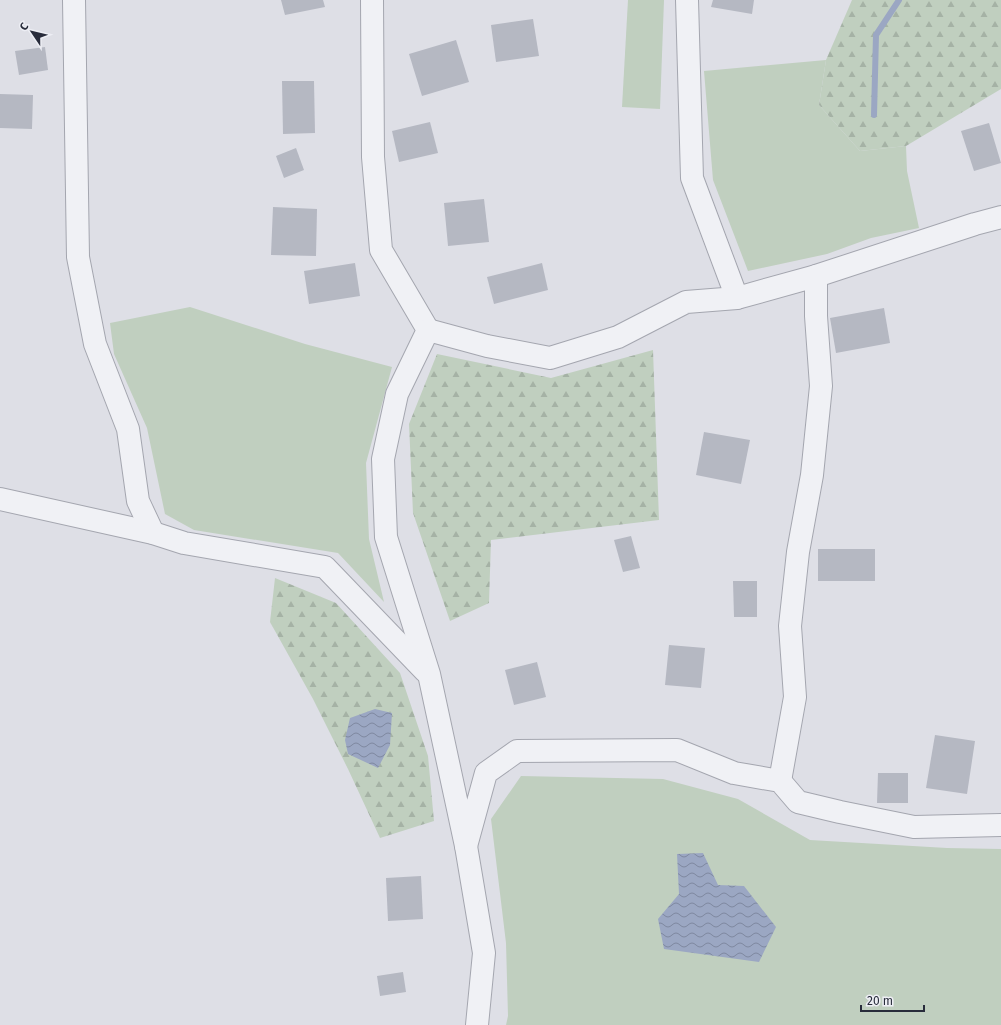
<svg xmlns="http://www.w3.org/2000/svg" width="1001" height="1025" font-family="'Fira Sans',sans-serif">
	<style>
		.green { fill: #c0cfbf }
		.forest { fill: url(#forest-firs) }
		.water { fill: url(#water-waves) }
		.lines { fill: none; stroke-linecap: round; stroke-linejoin: round }
		.stream { stroke: #9ba7c3; stroke-width: 6 }
		.building { fill: #b5b8c2 }
		.street-casing { stroke: #a4a6af; stroke-width: 24 }
		.street { stroke: #f0f1f5; stroke-width: 22 }
	</style>
	<defs>
		<pattern id="forest-firs" width="22" height="20" patternUnits="userSpaceOnUse"><rect width="22" height="20" fill="#c0cfbf"/><path d="M5 1l3.5 6h-7zM16 11l3.5 6h-7z" fill="#a5b2a5"/></pattern>
		<pattern id="water-waves" width="16" height="10" patternUnits="userSpaceOnUse"><rect width="16" height="10" fill="#9ba7c3"/><path d="M0 5q4-4 8 0t8 0" fill="none" stroke="#7e88a0"/></pattern>
	</defs>
	<rect width="100%" height="100%" fill="#dedfe6"/>
	<!-- green -->
	<g class="green">
		<path d="M628,0H664L660,109L622,107Z"/>
		<path d="M826,60L819,105L860,151L906,146L907,171L919,228L871,238L827,254L748,271L713,180L704,71Z"/>
		<path d="M190,307L305,344L392,367L366,463L369,539L384,602L338,553L194,530L165,514L147,428L114,354L110,323Z"/>
		<path d="M521,776L663,779L738,799L810,840L947,848L1001,849V1025H506L508,1016L506,943L491,819Z"/>
	</g>
	<!-- forest -->
	<g class="forest">
		<path d="M852,0H1001V89L906,146L860,151L819,105L826,60Z"/>
		<path d="M653,350L659,520L491,540L489,603L450,621L413,513L409,424L437,354L551,378Z"/>
		<path d="M275,578L336,603L400,673L428,756L434,821L380,838L348,769L313,699L270,622Z"/>
	</g>
	<!-- water -->
	<g class="water">
		<path d="M375,709L392,713L390,745L378,768L348,754L345,740L350,718Z"/>
		<path d="M703,853L718,885L744,886L776,927L759,962L664,949L658,919L679,894L677,854Z"/>
	</g>
	<g class="lines">
		<!-- stream -->
		<path class="stream" d="M874,115L876,35L899,0"/>
	</g>
	<!-- building -->
	<g class="building">
		<path d="M281,0H323L325,7L285,15Z"/>
		<path d="M713,0H754L752,14L711,7Z"/>
		<path d="M533,19L539,56L496,62L491,25Z"/>
		<path d="M456,40L469,82L422,96L409,54Z"/>
		<path d="M45,47L48,70L19,75L15,51Z"/>
		<path d="M282,81H314L315,133L283,134Z"/>
		<path d="M0,94L33,95L32,129L0,128Z"/>
		<path d="M430,122L438,153L399,162L392,131Z"/>
		<path d="M989,123L1001,163L974,171L961,131Z"/>
		<path d="M296,148L304,170L284,178L276,156Z"/>
		<path d="M484,199L489,242L448,246L444,203Z"/>
		<path d="M273,207L317,209L316,256L271,255Z"/>
		<path d="M355,263L360,296L309,304L304,271Z"/>
		<path d="M542,263L548,290L494,304L487,277Z"/>
		<path d="M884,308L890,343L836,353L830,318Z"/>
		<path d="M704,432L750,440L741,484L696,475Z"/>
		<path d="M631,536L640,568L623,572L614,540Z"/>
		<rect x="818" y="549" width="57" height="32"/>
		<path d="M733,581H757V617H734Z"/>
		<path d="M669,645L705,648L701,688L665,685Z"/>
		<path d="M537,662L546,697L514,705L505,670Z"/>
		<path d="M935,735L975,741L967,794L926,788Z"/>
		<path d="M878,773H908V803H877Z"/>
		<path d="M421,876L423,919L388,921L386,878Z"/>
		<path d="M403,972L406,992L380,996L377,976Z"/>
	</g>
	<g class="lines">
		<!-- street casing -->
		<g class="street-casing">
			<g id="street">
				<path d="M74,0L78,257L95,344L128,429L138,501L153,533"/>
				<path d="M372,0L373,157L381,250L428,330L397,394L383,459L386,537L429,674L466,846L486,773L517,751L677,750L734,773L780,781L798,802L840,812L914,827L1001,825"/>
				<path d="M687,0L692,178L737,298"/>
				<path d="M428,330L487,346L550,358L618,337L686,302L737,298L816,276L975,224L1001,217"/>
				<path d="M0,499L153,533L184,543L325,567L425,671"/>
				<path d="M780,781L795,697L790,626L798,552L812,475L821,386L816,316V276"/>
				<path d="M466,846L484,953L477,1025"/>
			</g>
		</g>
		<!-- street -->
		<use href="#street" class="street"/>
	</g>
	<!-- north arrow -->
	<g transform="translate(32 32) rotate(305)" stroke="#edeef4" stroke-width="3" paint-order="stroke">
	<path d="M0-3L7 15L0 10L-7 15Z" fill="#282c3b"/>
	<text y="-6" font-size="11" font-weight="bold" text-anchor="middle" fill="#282c3b">С</text>
	</g>
	<!-- scale -->
	<path d="M861 1005v6h63v-6" fill="none" stroke="#282c3b" stroke-width="2"/>
	<text x="867" y="1005" font-size="12" fill="#282c3b" stroke="#edeef4" stroke-width="3" paint-order="stroke">20 m</text>
</svg>
